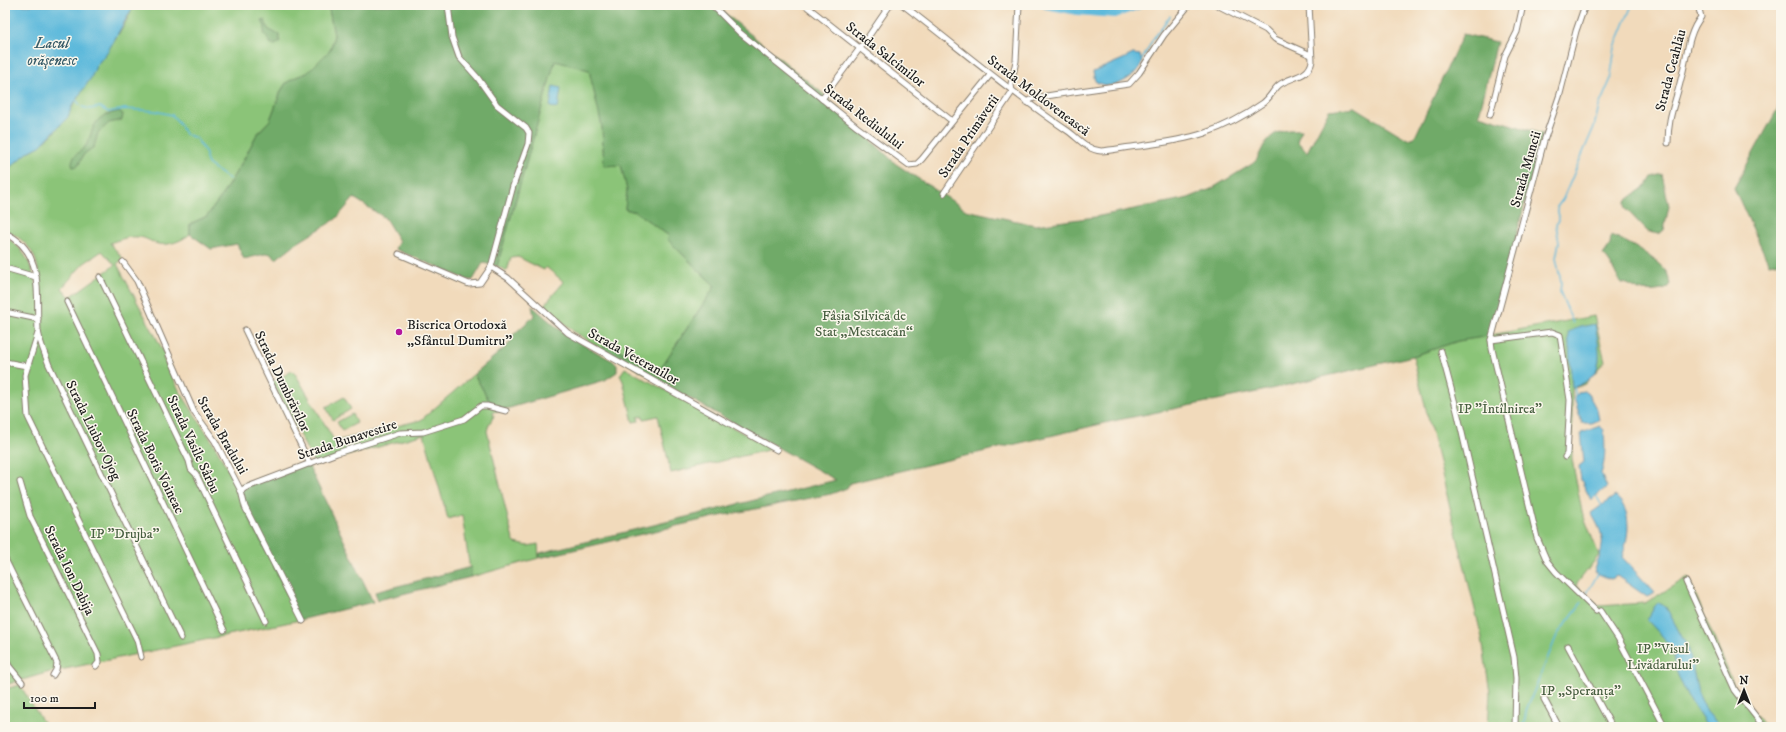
<svg xmlns="http://www.w3.org/2000/svg" width="1786" height="732" font-family="'IM FELL DW Pica',serif">
	<style>
		.green { fill: #8bc478; stroke: #54704a; fill-rule: evenodd }
		.forest { fill: #70aa68; stroke: #466342 }
		.water { fill: #5db9db; stroke: #3c6a7c }
		.lines { fill: none; stroke-linecap: round; stroke-linejoin: round }
		.stream { stroke: #5db9db; stroke-width: 1.5 }
		.river { stroke: #5db9db; stroke-width: 8 }
		.minor-casing { stroke: #867b6c; stroke-width: 7 }
		.minor { stroke: #fff; stroke-width: 5 }
		.poi-dot { fill: #b5179e; stroke: #fbf7ec; stroke-width: 1.5 }
		.labels { text-anchor: middle; stroke-width: 3; stroke-linejoin: round; paint-order: stroke }
		.street-label { font-size: 14px; fill: #1c1c1c; stroke: #fbf7ec }
		.park-label { font-size: 14px; fill: #485f41; stroke: #fbf7ec }
		.poi-label { font-size: 14px; fill: #1c1c1c; stroke: #fbf7ec; text-anchor: start }
		.water-label { font-size: 15px; font-style: italic; fill: #365b68; stroke: #fbf7ec }
	</style>
	<rect width="100%" height="100%" fill="#fbf7ec"/>
	<filter id="ink" filterUnits="userSpaceOnUse"><feTurbulence type="fractalNoise" baseFrequency=".025" numOctaves="2"/><feDisplacementMap in="SourceGraphic" scale="8" xChannelSelector="R" yChannelSelector="G"/><feConvolveMatrix kernelMatrix="1 2 1 2 8 2 1 2 1" color-interpolation-filters="sRGB"/></filter>
	<filter id="wash" filterUnits="userSpaceOnUse"><feTurbulence type="fractalNoise" baseFrequency=".012" numOctaves="4" result="noise"/><feDisplacementMap in="SourceGraphic" scale="16" xChannelSelector="R" yChannelSelector="G"/><feGaussianBlur stdDeviation="0.9" result="paint"/><feColorMatrix in="noise" values="0 0 0 0 0 0 0 0 0 0 0 0 0 0 0 0 0 1.4 0 .05"/><feComposite in="paint" operator="in"/></filter>
	<g filter="url(#wash)">
		<rect width="100%" height="100%" fill="#f1dabb"/>
		<!-- green -->
		<g class="green">
			<path d="M134,5H328L334,35L331,49L307,73L296,77L286,83L281,91L270,120L257,134L244,159L221,197L207,216L190,224V234C182,241 168,246 158,244C151,242 145,237 138,237C128,236 119,240 110,243L123,259L117,264L166,356L163,358L179,390L215,446L238,488L300,620L46,673L5,685V237C29,251 31,268 39,293L43,295C39,287 39,278 38,270C36,251 22,237 5,230V168C16,165 21,156 30,151C64,134 77,95 97,65C110,46 125,27 134,5ZM102,251L115,265L70,297L62,288L83,264Z"/>
			<path d="M555,60L589,70L602,124L604,166L621,164L627,190L625,209L636,212L669,236L667,239L715,286L658,372L605,342L603,350L573,331L544,305L564,282L546,267L544,270L518,257L511,258L507,271L497,266Z"/>
			<path d="M1594,316L1605,361L1585,384L1572,389V459L1582,512L1599,555L1576,585L1598,606L1645,603L1688,577L1736,690L1766,727H1488L1490,693L1482,638L1413,356L1458,341Z"/>
			<path d="M625,368L772,449L671,473L658,416L644,419L643,416L638,417L639,421L633,422L623,381L620,375Z"/>
			<path d="M292,371L296,375L334,440L336,441L421,420L474,374L491,404L506,409L493,412L494,416L489,424L487,431L513,540L515,543L528,546L538,544L539,558L471,577L462,515L448,519L424,434L315,465L272,382Z"/>
			<path d="M344,397L351,409L333,420L326,407Z"/>
			<path d="M352,414L357,423L342,431L337,422Z"/>
			<path d="M20,685L46,727H5V689Z"/>
		</g>
		<!-- forest -->
		<g class="forest">
			<path d="M328,5H715L822,93L896,164L966,210L1035,225L1095,217L1188,198L1211,189L1252,164C1257,161 1258,157 1261,151C1270,132 1281,129 1302,130L1297,141L1307,152L1329,110L1355,107L1407,139L1415,137L1463,34L1497,42L1479,115L1543,134L1490,336L1458,341L1413,356L1262,391L1118,420L850,483L847,488L831,494L715,517L539,558L540,553L836,480L603,350L605,342L658,372L715,286L667,239L669,236L636,212L625,209L627,190L621,165L604,166L602,127L589,70L555,61L497,266L483,263L473,280H468L395,249L399,241L385,218L354,198L336,219L294,245L276,259L269,253L244,259L237,244L211,249L190,234V224L207,216L221,197L244,159L257,134L270,120L281,91L286,83L296,77L307,73L331,49L334,35Z"/>
			<path d="M265,20L268,29L279,35L280,42L275,45L271,44L264,33L265,27L262,21Z"/>
			<path d="M1781,99V262L1769,264L1734,188L1777,110Z"/>
			<path d="M119,111L123,114L122,120L109,123L98,133L94,147L84,154L78,166L73,167C69,157 79,153 85,147C91,138 91,127 99,119C105,114 113,113 119,111Z"/>
			<path d="M1662,174L1669,206L1664,230L1659,234L1648,232L1626,209L1625,204L1628,199L1647,185L1652,177Z"/>
			<path d="M1611,235C1625,240 1662,261 1668,275C1669,278 1669,282 1670,284L1666,289C1658,291 1648,293 1639,290C1633,287 1628,283 1621,283C1614,273 1612,262 1603,255L1610,245Z"/>
			<path d="M532,306L567,336L613,361L617,365V372L605,380L506,409L491,404L474,374L509,344L513,335L534,316Z"/>
			<path d="M307,462L373,602L300,620L244,507L240,485Z"/>
			<path d="M471,567V577L378,600L375,592Z"/>
		</g>
		<!-- water -->
		<g class="water">
			<path d="M5,5H134L108,51L96,66L91,78L72,106L68,117L40,146L30,151L10,167L5,168Z"/>
			<path d="M1133,54L1140,55L1142,63C1135,78 1111,93 1095,81L1093,72C1106,66 1120,61 1133,54Z"/>
			<path d="M553,86L561,88L558,108L550,107Z"/>
			<path d="M1595,324C1600,355 1607,376 1572,388L1568,332L1580,327Z"/>
			<path d="M1584,391L1587,392L1597,410L1599,420L1592,423H1582L1574,398L1579,392Z"/>
			<path d="M1600,426L1604,430C1605,446 1606,459 1601,474L1607,487L1591,500L1581,480L1579,466L1584,462L1581,433Z"/>
			<path d="M1615,496C1633,510 1629,537 1622,557L1655,593L1647,597L1617,576L1610,579L1594,572C1604,545 1607,539 1591,513Z"/>
			<path d="M1659,602L1666,607L1689,650L1698,693L1707,712L1719,725L1717,727H1709L1706,725L1687,696L1677,672L1673,651L1664,638L1647,620L1655,606Z"/>
		</g>
		<g class="lines">
			<!-- stream -->
			<g class="stream">
				<path d="M1142,60L1153,39L1170,16"/>
				<path d="M76,100L80,105"/>
				<path d="M82,107L90,109L100,107L108,112L124,109L155,111L172,115L179,123L185,134L196,138L206,153V158L208,164L229,179"/>
				<path d="M1573,323L1560,292L1561,282L1556,258L1559,242L1556,225L1559,217L1557,207L1563,199L1594,127L1599,106L1610,81L1615,47L1632,5"/>
				<path d="M1574,387L1576,399"/>
				<path d="M1597,497L1602,506"/>
				<path d="M1586,595L1599,572"/>
				<path d="M1523,727L1527,708L1557,635L1582,602"/>
			</g>
			<!-- river -->
			<path class="river" d="M1046,5L1077,11L1115,14L1139,5"/>
		</g>
	</g>
	<g filter="url(#ink)">
		<g class="lines">
			<!-- minor casing -->
			<g class="minor-casing">
				<g id="minor">
					<path d="M712,5L739,32L857,127L909,165L917,164L922,159L990,75"/>
					<path d="M805,5L952,121"/>
					<path d="M903,5C958,47 1010,92 1068,131C1078,138 1087,150 1101,151C1114,150 1127,147 1140,146C1191,139 1220,133 1263,103C1270,98 1273,90 1279,85C1291,76 1309,78 1312,61L1309,5"/>
					<path d="M1217,5L1266,30L1275,39L1311,55"/>
					<path d="M1585,5L1576,31L1560,94L1544,141L1491,340L1492,349L1537,538L1547,561L1556,572L1596,611"/>
					<path d="M822,99L866,40L890,5"/>
					<path d="M1026,102L1034,98L1059,94L1129,84L1139,73L1164,35L1189,5"/>
					<path d="M1490,115L1505,56L1517,32L1523,5"/>
					<path d="M1668,143C1668,115 1675,105 1681,79C1687,59 1687,34 1701,17L1698,5"/>
					<path d="M944,193L1012,92L1011,84L1016,61L1019,5"/>
					<path d="M5,233C45,251 36,294 38,330C39,341 45,354 49,365L181,638"/>
					<path d="M399,254L469,284L480,283L491,267L513,186L528,144L529,133L526,128L497,105L477,77L459,57L452,37L448,5"/>
					<path d="M123,262L137,281L194,412L215,441L229,468L241,491L245,507L303,621"/>
					<path d="M491,267L508,278L568,333L777,450"/>
					<path d="M5,268L36,277"/>
					<path d="M100,277L189,461L191,469L196,474L266,621"/>
					<path d="M67,302L224,630"/>
					<path d="M5,312L38,319"/>
					<path d="M245,330L310,464"/>
					<path d="M38,333L25,375L28,417L137,640L141,657"/>
					<path d="M1491,340L1552,332L1560,335L1570,400L1567,454L1565,457"/>
					<path d="M1441,351L1457,411L1514,657L1516,678L1515,727"/>
					<path d="M5,362L27,366"/>
					<path d="M20,482L30,516L98,654L99,662L96,666"/>
					<path d="M241,491L245,488L337,453L400,433L423,432L464,419L481,406H487L506,411"/>
					<path d="M5,559L57,663L56,670L53,675"/>
					<path d="M1686,582L1735,690L1764,727"/>
					<path d="M1600,611L1618,638L1665,727"/>
					<path d="M1568,646L1612,727"/>
					<path d="M5,657L9,666L22,682"/>
					<path d="M1544,699L1559,727"/>
				</g>
			</g>
			<!-- minor -->
			<use href="#minor" class="minor"/>
		</g>
	</g>
	<!-- markers -->
	<circle class="poi-dot" cx="399" cy="332" r="4"/>
	<g class="labels">
		<!-- street labels -->
		<g class="street-label">
			<text transform="translate(886 54) rotate(38)" y="5">Strada Salcîmilor</text>
			<text transform="translate(1670 70) rotate(-75)" y="5">Strada Ceahlău</text>
			<text transform="translate(1039 95) rotate(37)" y="5">Strada Moldovenească</text>
			<text transform="translate(864 116) rotate(38)" y="5">Strada Rediulului</text>
			<text transform="translate(968 136) rotate(-56)" y="5">Strada Primăverii</text>
			<text transform="translate(1525 169) rotate(-74)" y="5">Strada Muncii</text>
			<text transform="translate(634 356) rotate(29)" y="5">Strada Veteranilor</text>
			<text transform="translate(283 381) rotate(64)" y="5">Strada Dumbrăvilor</text>
			<text transform="translate(94 430) rotate(64)" y="5">Strada Liubov Ojog</text>
			<text transform="translate(223 435) rotate(60)" y="5">Strada Bradului</text>
			<text transform="translate(347 439) rotate(-18)" y="5">Strada Bunavestire</text>
			<text transform="translate(194 444) rotate(65)" y="5">Strada Vasile Sârbu</text>
			<text transform="translate(156 461) rotate(64)" y="5">Strada Boris Voineac</text>
			<text transform="translate(70 570) rotate(64)" y="5">Strada Ion Dabija</text>
		</g>
		<!-- park labels -->
		<g class="park-label">
			<text x="864" y="320">Fâșia Silvică de<tspan x="864" dy="16">Stat „Mesteacăn“</tspan></text>
			<text x="1500" y="413">IP "Întîlnirea"</text>
			<text x="125" y="538">IP "Drujba"</text>
			<text x="1663" y="653">IP "Visul<tspan x="1663" dy="16">Livădarului"</tspan></text>
			<text x="1581" y="695">IP „Speranța”</text>
		</g>
		<!-- poi labels -->
		<g class="poi-label">
			<text x="407" y="329">Biserica Ortodoxă<tspan x="407" dy="16">„Sfântul Dumitru”</tspan></text>
		</g>
		<!-- water labels -->
		<g class="water-label">
			<text x="52" y="48">Lacul<tspan x="52" dy="17">orăşenesc</tspan></text>
		</g>
	</g>
	<!-- margin -->
	<rect width="1786" height="732" fill="none" stroke="#fbf7ec" stroke-width="20"/>
	<!-- north arrow -->
	<g transform="translate(1744 690)" stroke="#fbf7ec" stroke-width="3" paint-order="stroke">
	<path d="M0-3L7 15L0 10L-7 15Z" fill="#1c1c1c"/>
	<text y="-6" font-size="11" font-weight="bold" text-anchor="middle" fill="#1c1c1c">N</text>
	</g>
	<!-- scale -->
	<path d="M24 702v6h71v-6" fill="none" stroke="#1c1c1c" stroke-width="2"/>
	<text x="30" y="702" font-size="12" fill="#1c1c1c" stroke="#fbf7ec" stroke-width="3" paint-order="stroke">100 m</text>
</svg>
